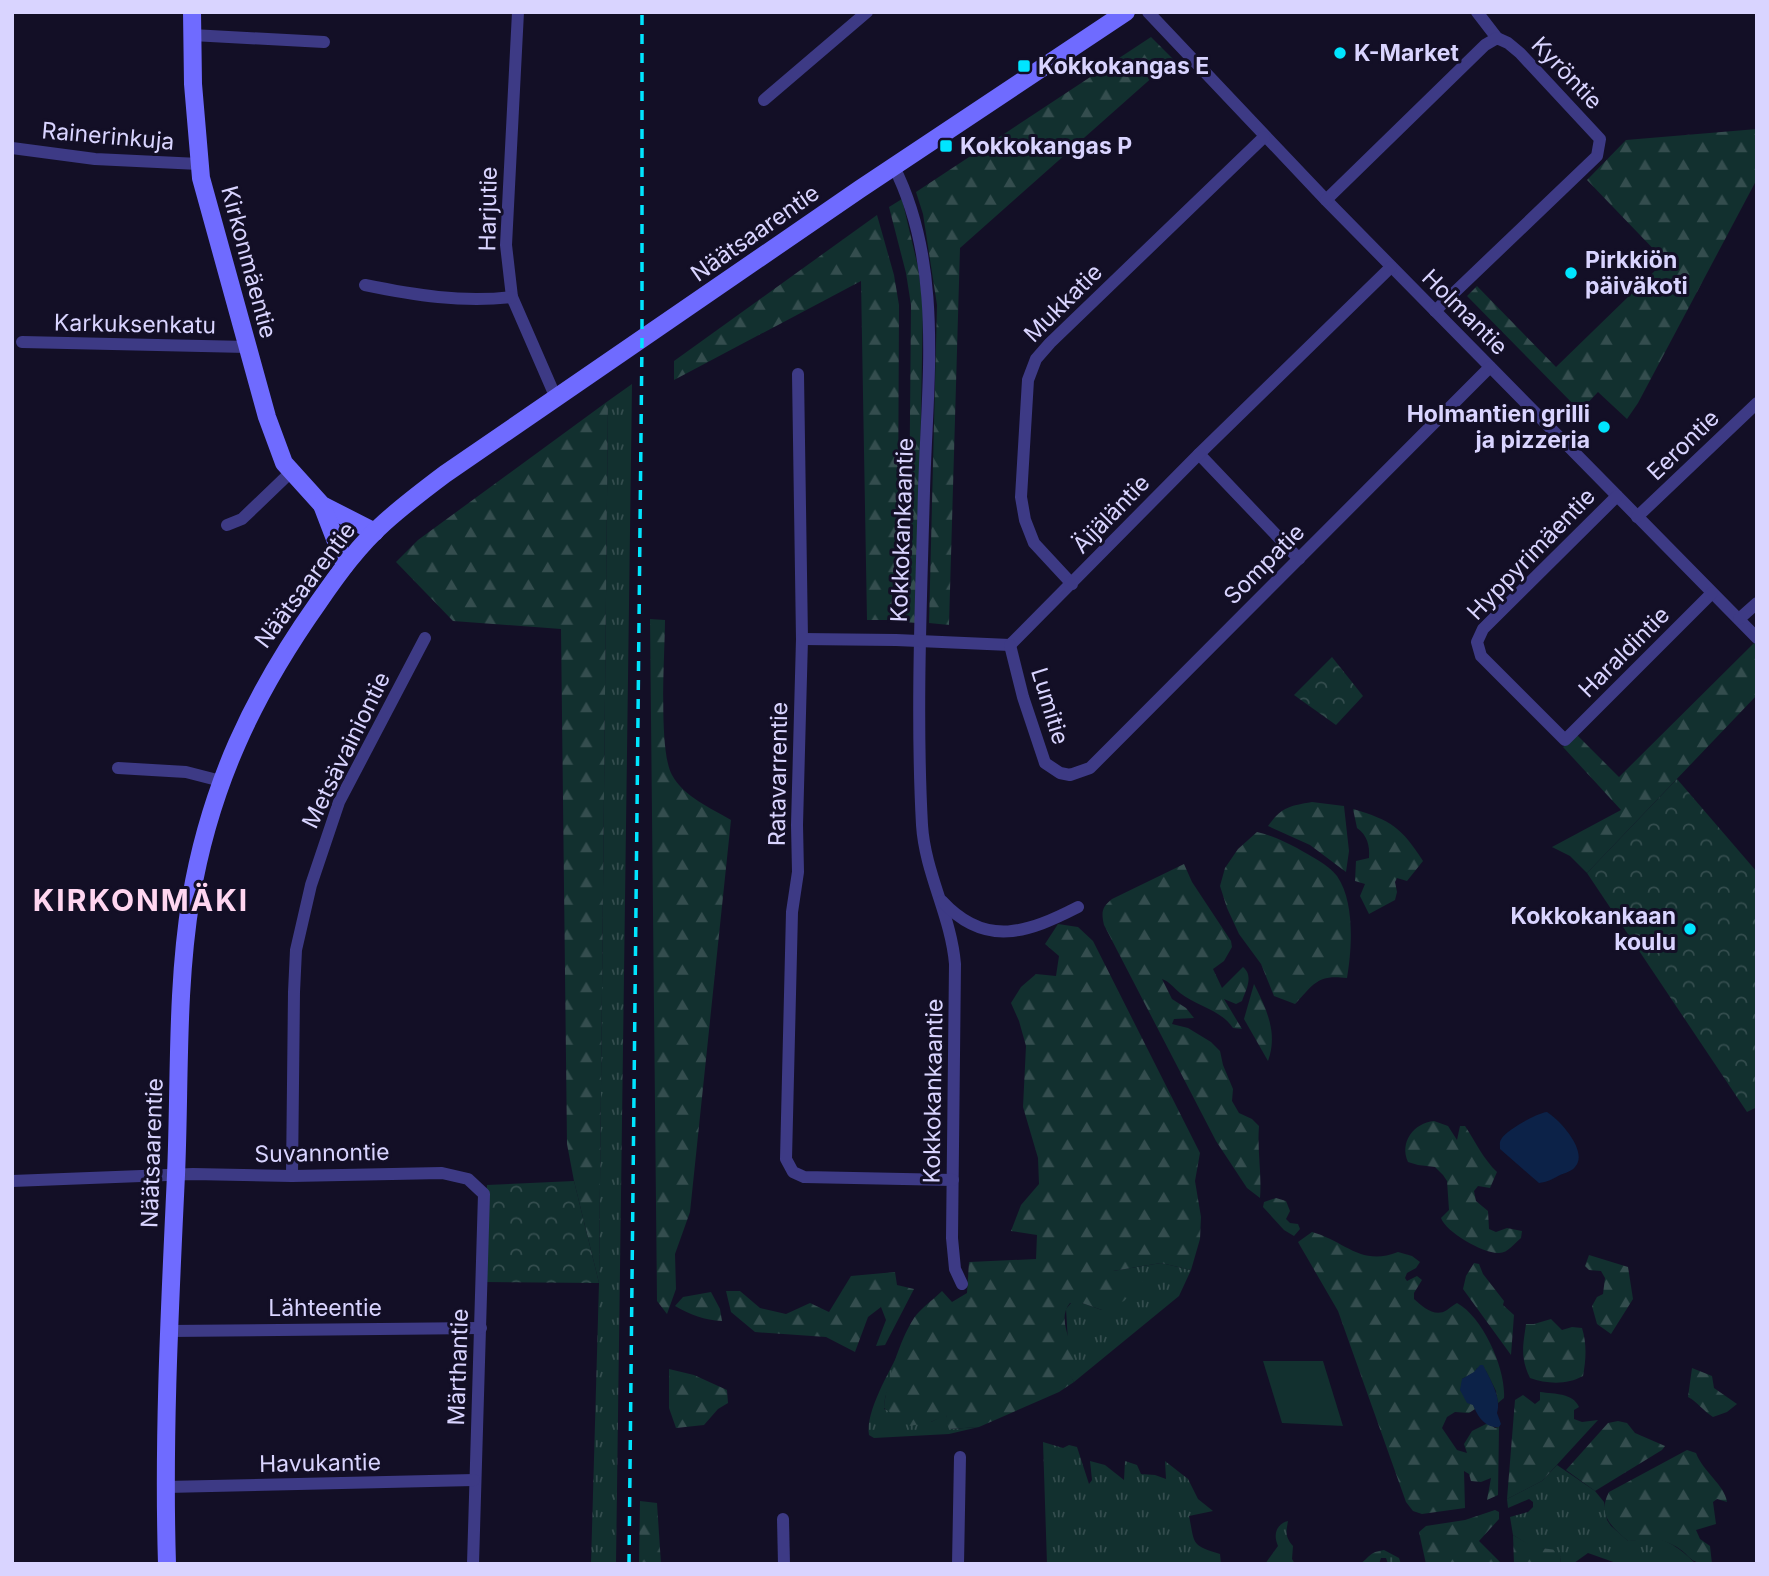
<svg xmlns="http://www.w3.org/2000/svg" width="1769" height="1576" font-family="Inter,sans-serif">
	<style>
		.grass { fill: url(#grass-tufts) }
		.forest { fill: url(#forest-firs) }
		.wetland { fill: url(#wetland-marsh) }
		.park { fill: url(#park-crowns) }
		.garden { fill: #12302f }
		.water { fill: #0c2248 }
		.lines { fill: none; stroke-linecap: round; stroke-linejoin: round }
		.street { stroke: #3d3a85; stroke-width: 12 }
		.secondary { stroke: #6f6bff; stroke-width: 18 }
		.rail { stroke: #00e5ff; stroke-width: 3.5; stroke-dasharray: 10 9; stroke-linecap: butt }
		.poi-dot { fill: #00e5ff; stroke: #130f26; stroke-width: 2.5 }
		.labels { text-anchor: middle; stroke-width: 6; stroke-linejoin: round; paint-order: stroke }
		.poi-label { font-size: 23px; font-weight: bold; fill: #d9d4ff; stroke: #130f26; text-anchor: start }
		.street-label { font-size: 23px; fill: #d9d4ff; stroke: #130f26 }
		.district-label { font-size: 30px; font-weight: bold; letter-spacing: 2px; fill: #ffd6f0; stroke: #130f26 }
	</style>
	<defs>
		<pattern id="grass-tufts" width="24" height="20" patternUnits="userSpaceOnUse" patternTransform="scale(1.75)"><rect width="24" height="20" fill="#12302f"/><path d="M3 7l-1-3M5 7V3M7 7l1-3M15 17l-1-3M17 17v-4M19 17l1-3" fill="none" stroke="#344d4e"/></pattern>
		<pattern id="forest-firs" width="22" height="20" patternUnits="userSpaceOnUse" patternTransform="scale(1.75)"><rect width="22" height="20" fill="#12302f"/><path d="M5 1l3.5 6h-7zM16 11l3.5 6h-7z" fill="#344d4e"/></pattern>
		<pattern id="wetland-marsh" width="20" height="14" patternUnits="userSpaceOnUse" patternTransform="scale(1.75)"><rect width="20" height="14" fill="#12302f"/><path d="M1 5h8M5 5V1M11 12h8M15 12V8" fill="none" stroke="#344d4e"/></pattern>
		<pattern id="park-crowns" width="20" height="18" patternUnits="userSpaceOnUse" patternTransform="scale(1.75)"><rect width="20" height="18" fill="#12302f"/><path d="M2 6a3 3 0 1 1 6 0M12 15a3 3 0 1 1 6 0" fill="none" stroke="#344d4e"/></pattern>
	</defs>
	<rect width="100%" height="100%" fill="#130f26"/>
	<!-- grass -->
	<g class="grass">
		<path d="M632,384L616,1564H591L599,1283L608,401Z"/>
		<path d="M1161,1263L1191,1270L1179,1296L1074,1382L1070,1376L1066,1309L1071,1303H1082L1102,1310L1113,1271Z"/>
		<path d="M900,1350L885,1398L884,1409L931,1422L946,1414L950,1429L979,1427L949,1434L874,1438L869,1435C865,1412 890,1371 900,1350Z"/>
		<path d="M1043,1442L1063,1448L1069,1445L1077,1447L1089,1484L1092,1480L1090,1461L1105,1465L1124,1480L1125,1461L1137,1465L1141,1474L1155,1475L1166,1479L1165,1461L1188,1479L1198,1499L1213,1511L1189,1516C1195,1544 1190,1545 1220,1554L1221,1564H1047Z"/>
		<path d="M1557,1465L1595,1491L1604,1502L1607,1520L1611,1526L1628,1541C1636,1541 1643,1538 1651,1538C1669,1539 1684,1552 1696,1564H1619L1588,1553L1574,1563L1560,1564L1561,1557L1548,1549L1534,1548L1513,1535L1510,1517L1528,1512L1533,1507V1502L1529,1499L1508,1508L1507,1499L1542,1481Z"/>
		<path d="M1288,1521C1286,1532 1285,1537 1293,1546L1292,1559L1295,1564H1265L1278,1546C1273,1535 1276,1524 1288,1521Z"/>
	</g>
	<!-- forest -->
	<g class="forest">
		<path d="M1151,37L1173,59L960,248L949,625L929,623L937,305L923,214L916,192Z"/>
		<path d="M1757,129V179L1638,403L1627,419L1598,392L1580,411L1467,296L1477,286L1556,367L1665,261L1587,180L1626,140Z"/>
		<path d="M902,199L918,267L923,306L917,623L904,622L909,528L911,305L906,273L889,207Z"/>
		<path d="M877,215L894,275L899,305L898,527L890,620H867L861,281L674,380V361Z"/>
		<path d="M608,401L599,1283L574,1181L567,1144L561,629L453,621L396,562L418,540Z"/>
		<path d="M650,619L665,620C665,653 658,750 672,775C684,797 711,808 731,820L690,1212L675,1254L676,1289L667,1314L657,1301Z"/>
		<path d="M1754,643L1757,646V695L1587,873L1570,856L1552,847L1621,810L1563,747L1576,734L1619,777Z"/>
		<path d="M1312,802L1344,806L1349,851L1346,872L1310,845L1268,826C1282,807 1289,806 1312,802Z"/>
		<path d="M1353,809C1391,820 1402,828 1423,861L1407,881L1397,878L1395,882L1397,892L1395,900L1369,914L1360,896L1365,884L1355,881L1356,861L1369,858C1370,845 1367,835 1357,828Z"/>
		<path d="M1257,832C1271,835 1283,841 1297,848C1310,856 1328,864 1337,876C1355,902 1352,949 1347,978C1317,974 1314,984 1295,1004L1274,996L1261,964L1239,934L1227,908L1220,886L1225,868L1238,849Z"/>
		<path d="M1184,864L1192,882L1231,941L1232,947L1224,961L1213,969L1222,988L1243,967C1254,976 1246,990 1242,1001L1236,1004L1224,999L1242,1029L1233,1028C1220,1009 1198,1007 1180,993C1173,987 1170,982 1162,979L1172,999L1186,1008L1194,1018L1174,1019L1172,1024L1188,1028L1211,1042L1220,1051L1223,1065L1233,1089L1232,1101L1239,1113L1252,1119L1259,1126C1257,1151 1262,1174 1260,1198L1247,1188L1216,1141L1104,925C1101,912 1102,907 1112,899Z"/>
		<path d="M1058,924L1078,927L1093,941L1200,1153L1195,1181L1201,1217L1200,1239L1191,1270L1161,1263L1113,1271V1274L1143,1281L1124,1301L1102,1310L1082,1303H1070C1055,1321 1076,1345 1074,1365C1074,1369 1071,1372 1070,1375L1074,1382L1059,1392L979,1427L949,1429L946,1415L931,1422L910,1426L884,1408C886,1384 900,1339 914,1318C921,1308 934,1299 942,1291L952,1302L967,1293L969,1262L1036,1259L1037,1235L1011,1231L1021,1205L1039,1184L1038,1158L1023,1107L1026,1046L1019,1021L1011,1003L1021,987L1036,974L1056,976L1059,956L1045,944Z"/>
		<path d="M1254,984C1267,1010 1278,1033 1268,1061L1244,1019Z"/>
		<path d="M1434,1121L1448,1126L1457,1140L1460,1126H1465C1475,1141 1484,1160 1497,1172L1490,1188L1478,1186L1474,1191L1476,1201L1488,1211L1489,1229L1496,1232L1507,1228L1522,1231L1521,1238C1515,1243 1507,1254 1498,1253C1482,1253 1446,1232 1441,1218L1449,1210L1447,1181L1443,1175L1435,1167L1418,1165L1408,1162C1399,1142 1414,1123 1434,1121Z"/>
		<path d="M1276,1198L1286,1201L1290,1211L1286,1219L1290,1223L1298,1224L1300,1229L1294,1236L1284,1230L1263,1207L1264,1202Z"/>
		<path d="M1312,1232C1345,1241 1361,1267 1398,1252L1412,1256L1420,1262L1416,1268L1407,1273L1405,1278L1407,1281L1417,1276L1422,1280L1414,1293V1299C1423,1307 1435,1318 1447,1310C1450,1308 1453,1305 1457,1303C1483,1317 1506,1369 1504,1398L1498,1403L1496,1391L1486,1371L1477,1368L1475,1372L1462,1379L1475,1409L1469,1413L1455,1412L1447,1417L1442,1428L1457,1450L1467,1453L1464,1444L1472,1431L1488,1423L1495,1428L1499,1427L1498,1495L1487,1500L1491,1478L1481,1482L1471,1481L1469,1474L1464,1471L1465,1508L1422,1514L1413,1511L1406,1502L1338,1311L1298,1242Z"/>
		<path d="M1589,1255L1628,1267L1633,1299L1611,1334L1597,1324L1592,1306L1597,1297L1603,1294L1605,1278L1601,1271L1589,1270L1585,1266Z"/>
		<path d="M1474,1263L1479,1264L1483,1274L1504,1301L1503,1305L1514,1315L1511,1355L1463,1289L1466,1276Z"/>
		<path d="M895,1272L897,1285L914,1289L885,1345L876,1346L886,1320L881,1307L868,1317L855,1352L826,1337L755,1332L731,1312L726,1291H740L760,1308L786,1314L810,1303L829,1312L851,1276Z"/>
		<path d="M711,1292L720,1309L722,1321C704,1320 691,1315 675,1306L683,1297Z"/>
		<path d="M1551,1319L1562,1330L1572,1327L1582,1328C1587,1344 1586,1360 1583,1376C1567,1385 1547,1384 1530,1378C1520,1357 1523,1346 1526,1324H1534Z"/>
		<path d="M1692,1368L1712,1376L1714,1388L1737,1404L1727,1412L1713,1417C1703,1411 1698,1402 1688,1397Z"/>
		<path d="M669,1369L694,1375L727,1390L728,1403L718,1409L704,1425L676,1428L669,1408Z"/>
		<path d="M1540,1392C1555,1394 1573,1393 1579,1407L1574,1410V1419L1582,1422L1598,1420L1542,1481L1507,1499L1515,1400L1523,1395L1535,1404L1540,1400Z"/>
		<path d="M1618,1421L1627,1423L1635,1433L1665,1446L1662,1450L1595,1491L1566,1470L1608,1423Z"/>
		<path d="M1687,1450L1696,1453C1703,1472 1725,1485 1727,1502L1717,1499L1713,1502L1716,1524L1696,1530L1700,1539L1710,1546L1712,1564C1686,1564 1693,1555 1673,1545C1655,1536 1646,1541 1628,1541C1611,1526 1597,1515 1609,1492Z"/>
		<path d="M640,1501L657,1503L661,1564H639Z"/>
		<path d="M1495,1510L1499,1512V1519L1479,1541L1502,1564H1426L1419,1532L1426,1526L1465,1520Z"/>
		<path d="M1513,1535L1534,1547L1556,1550L1561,1557L1560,1564H1514Z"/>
	</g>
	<!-- wetland -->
	<path class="wetland" d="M1384,1550L1399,1558L1401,1564H1388L1386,1558H1381L1379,1564H1360C1370,1557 1369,1552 1384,1550Z"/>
	<!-- park -->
	<g class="park">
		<path d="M1332,657L1363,696L1336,725L1294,695Z"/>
		<path d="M1677,779L1757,872V1107L1747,1112L1587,873Z"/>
		<path d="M574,1181L599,1283L484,1282L487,1185Z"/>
	</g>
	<!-- garden -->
	<path class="garden" d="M1263,1361H1323L1343,1426L1282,1423Z"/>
	<!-- water -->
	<g class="water">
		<path d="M1547,1112C1560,1120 1589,1152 1575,1167C1572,1171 1565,1173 1560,1175C1553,1179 1547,1182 1539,1183L1500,1149C1500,1144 1499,1142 1502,1138C1507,1130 1537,1113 1547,1112Z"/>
		<path d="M1480,1365H1483C1490,1379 1502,1398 1497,1413L1501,1424L1499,1427C1485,1428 1478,1417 1473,1405L1467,1403L1460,1390L1462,1379L1474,1372Z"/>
	</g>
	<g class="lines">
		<!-- street -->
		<g class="street">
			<path d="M518,12L506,245L512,297L556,398"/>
			<path d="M1148,12L1326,200L1757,638"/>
			<path d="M1477,12L1497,38"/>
			<path d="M192,35L324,42"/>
			<path d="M764,100L867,12"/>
			<path d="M12,148L95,159L199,164"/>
			<path d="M894,167C944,266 927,383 924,491C921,602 916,714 922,825C925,873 951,916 955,964L952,1238L955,1269L962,1284"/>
			<path d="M1326,200L1485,45L1497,38L1508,43L1520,53L1600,139L1597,156L1435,311"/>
			<path d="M365,285C414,295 462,303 512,297"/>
			<path d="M22,342L247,347"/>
			<path d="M798,374L802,639L797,825L798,872L792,912L786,1159L793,1172L804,1177L953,1180"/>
			<path d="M1199,454L1299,559"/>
			<path d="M1617,496L1483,629L1477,642L1481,656L1565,740L1712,593"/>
			<path d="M1637,517L1757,403"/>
			<path d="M227,525L242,519L291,472"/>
			<path d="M1072,584L1034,543L1025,520L1021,497L1028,380L1036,359L1050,343L1264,137"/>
			<path d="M1739,619L1757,603"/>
			<path d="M802,639L896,640L1010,645L1199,454L1391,267"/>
			<path d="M1010,645L1023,697L1045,763L1060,773L1070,775L1090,768L1490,367"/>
			<path d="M118,768L186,772L221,781"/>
			<path d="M942,901C986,949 1029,932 1078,907"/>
			<path d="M292,1176L294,992L296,950L311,885L339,802L425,638"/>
			<path d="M12,1181L193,1174L292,1176L442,1173L468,1179L484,1194L473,1564"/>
			<path d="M168,1331L481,1328"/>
			<path d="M166,1487L474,1480"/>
			<path d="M783,1519L784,1564"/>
			<path d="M958,1564L960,1457"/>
		</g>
		<!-- secondary -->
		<g class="secondary">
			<path d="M192,12L193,84L201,178L267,417L284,463L322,505L375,532"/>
			<path d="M322,505L345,565"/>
			<path d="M167,1564C163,1434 170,1304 176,1175C180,1083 176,989 191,898C210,786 253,695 318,603C338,574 359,545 385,522C404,505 425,489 445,474L860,189L1126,12"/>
		</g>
		<!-- rail -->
		<path class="rail" d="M629,1564L642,340V12"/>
	</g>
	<!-- markers -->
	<g class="poi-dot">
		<circle cx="1340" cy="53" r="7"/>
		<rect x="1017" y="59" width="14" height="14" rx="3.5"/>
		<rect x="939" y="139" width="14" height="14" rx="3.5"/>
		<circle cx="1571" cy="273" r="7"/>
		<circle cx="1604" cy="427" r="7"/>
		<circle cx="1690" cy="929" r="7"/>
	</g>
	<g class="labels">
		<!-- poi labels -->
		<g class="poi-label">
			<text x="1354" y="61">K-Market</text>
			<text x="1038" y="74">Kokkokangas E</text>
			<text x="960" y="154">Kokkokangas P</text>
			<text x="1585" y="268">Pirkkiön<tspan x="1585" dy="26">päiväkoti</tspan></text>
			<text x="1590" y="422" text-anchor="end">Holmantien grilli<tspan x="1590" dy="26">ja pizzeria</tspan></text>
			<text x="1676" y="924" text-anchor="end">Kokkokankaan<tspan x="1676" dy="26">koulu</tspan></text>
		</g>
		<!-- street labels -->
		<g class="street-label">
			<text transform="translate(1567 73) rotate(46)" y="8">Kyröntie</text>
			<text transform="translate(108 136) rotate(5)" y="8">Rainerinkuja</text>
			<text transform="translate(488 209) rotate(-89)" y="8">Harjutie</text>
			<text transform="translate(755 233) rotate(-35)" y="8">Näätsaarentie</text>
			<text transform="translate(249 262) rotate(75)" y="8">Kirkonmäentie</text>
			<text transform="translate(1063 303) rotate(-45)" y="8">Mukkatie</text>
			<text transform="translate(1465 312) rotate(45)" y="8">Holmantie</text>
			<text transform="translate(135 324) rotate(1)" y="8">Karkuksenkatu</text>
			<text transform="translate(1683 445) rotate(-44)" y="8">Eerontie</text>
			<text transform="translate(1111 514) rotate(-46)" y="8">Äijäläntie</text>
			<text transform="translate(902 530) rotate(-88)" y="8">Kokkokankaantie</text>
			<text transform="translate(1531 554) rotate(-46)" y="8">Hyppyrimäentie</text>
			<text transform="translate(1264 564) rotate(-45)" y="8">Sompatie</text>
			<text transform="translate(305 585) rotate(-53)" y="8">Näätsaarentie</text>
			<text transform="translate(1624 652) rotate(-45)" y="8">Haraldintie</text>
			<text transform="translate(1050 706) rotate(73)" y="8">Lumitie</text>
			<text transform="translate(346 750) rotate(-64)" y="8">Metsävainiontie</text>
			<text transform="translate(778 774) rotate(-89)" y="8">Ratavarrentie</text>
			<text transform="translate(933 1091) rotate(-89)" y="8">Kokkokankaantie</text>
			<text transform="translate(152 1153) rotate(-88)" y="8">Näätsaarentie</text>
			<text transform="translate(322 1153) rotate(-1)" y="8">Suvannontie</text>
			<text x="325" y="1316">Lähteentie</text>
			<text transform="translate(458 1367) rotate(-88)" y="8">Märthantie</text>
			<text transform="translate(320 1463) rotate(-1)" y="8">Havukantie</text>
		</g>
		<!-- district labels -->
		<g class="district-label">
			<text x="141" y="911">KIRKONMÄKI</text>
		</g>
	</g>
	<!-- border -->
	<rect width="1769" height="1576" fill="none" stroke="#d9d4ff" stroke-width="28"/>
</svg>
